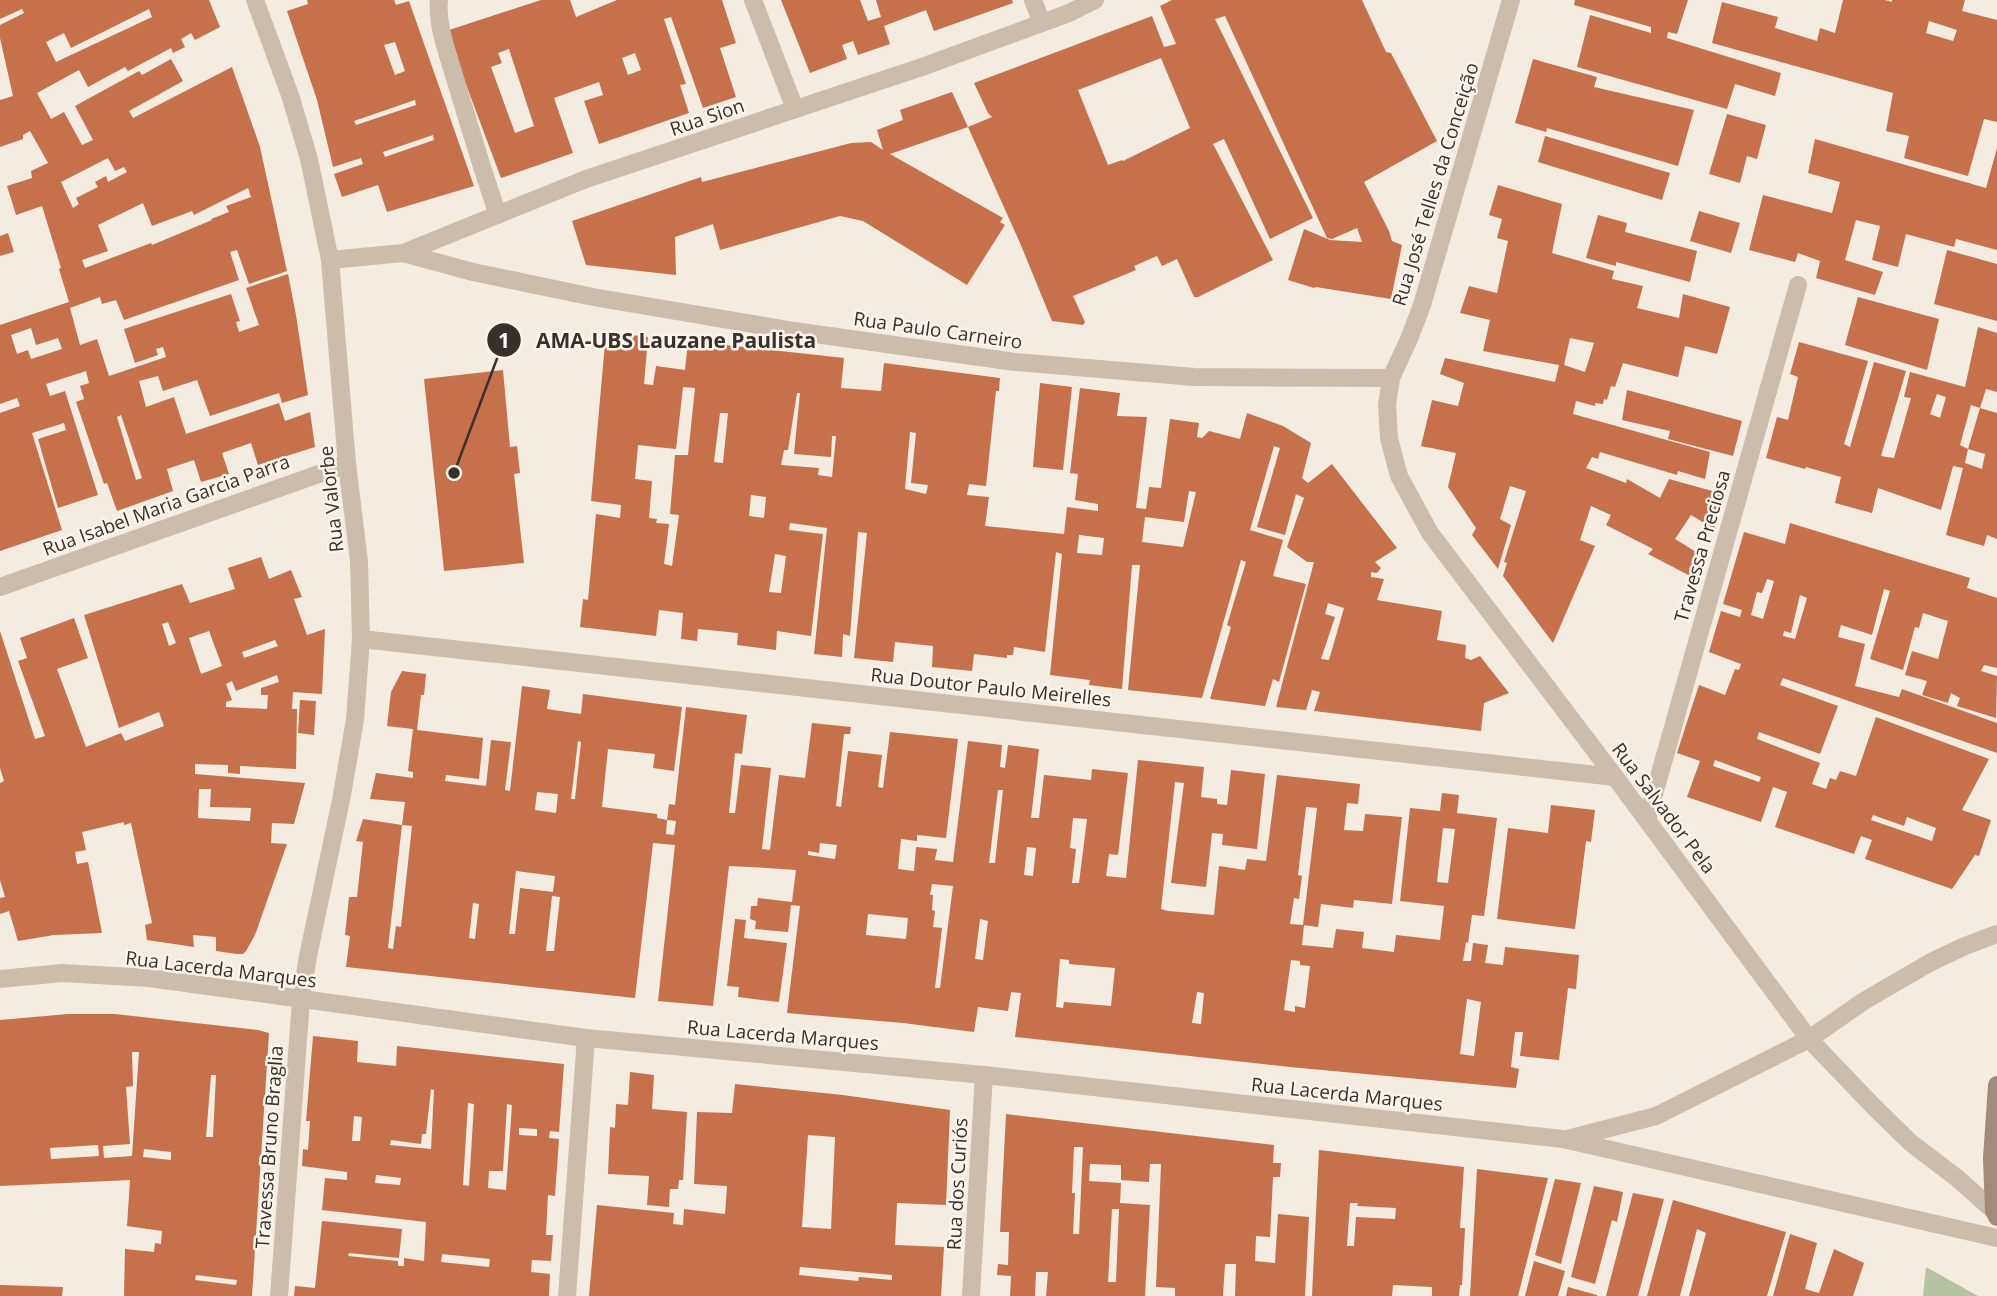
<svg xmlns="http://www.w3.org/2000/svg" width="1997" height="1296" font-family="'Open Sans',sans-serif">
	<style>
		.green { fill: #b6c3a0 }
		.building { fill: #c6704c; fill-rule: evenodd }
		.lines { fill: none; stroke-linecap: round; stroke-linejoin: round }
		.lane { stroke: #ccbcac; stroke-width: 18 }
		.street { stroke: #ccbcac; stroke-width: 18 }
		.secondary { stroke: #a08b7d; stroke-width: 18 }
		.labels { text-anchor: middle; stroke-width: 5; stroke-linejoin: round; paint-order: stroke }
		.street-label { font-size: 19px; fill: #3a302b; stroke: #fbf5ed }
		.leader { fill: none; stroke: #3a302b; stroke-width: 2.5 }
		.callout-dot { fill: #3a302b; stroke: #fbf5ed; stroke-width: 2.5 }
		.mark-label { font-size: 21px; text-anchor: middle; font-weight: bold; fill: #fff }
		.callout-label { font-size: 21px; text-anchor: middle; font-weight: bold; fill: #3a302b; stroke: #fbf5ed; stroke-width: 5; stroke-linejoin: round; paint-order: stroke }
	</style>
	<rect width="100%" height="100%" fill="#f4ece1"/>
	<!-- green -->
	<path class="green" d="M1926,1267L1978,1296H1923Z"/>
	<!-- building -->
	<g class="building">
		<path d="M0,0H209L220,27L195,40L191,33L181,39L185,47L173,53L171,48L128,71L125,67L88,87L79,70L37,93L51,119L64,112L82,145L93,140L75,106L139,71L142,75L171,59L183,81L129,111L133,118L232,67L260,147L287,271L249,284L237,250L230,252L239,280L124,320L116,300L102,304L100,297L70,308L80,345L97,339L109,376L166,357L163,347L156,349L158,355L135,363L124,329L231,294L240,321L236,322L239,332L259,325L246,288L288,274L296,315L308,395L282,403L279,393L210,416L197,380L163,391L158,376L139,381L146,407L174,397L186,434L279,403L285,421L310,412L315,447L258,465L251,443L222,453L229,474L201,482L194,460L167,469L173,491L117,511L107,483L104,484L76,402L84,399L80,386L89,383L86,371L46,384L50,396L65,391L98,495L58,508L38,439L66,430L64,423L32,433L62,530L0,551V413L20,406L17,398L0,404V325L69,302L59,269L61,268L42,206L16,215L7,186L32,178L31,171L48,163L30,131L23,135V139L0,147V100L13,96L0,38V25L24,13L22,9L0,19ZM149,9L152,17L56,62L46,42L64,33L71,48ZM108,158L115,171L124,167L127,172L108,182L106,176L95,182L98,187L76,198L79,204L73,208L61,182ZM248,188L251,197L226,206L229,212L211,219L212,220L152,245L151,243L85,268L82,260L108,251L98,225L143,203L152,226L192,211L194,215ZM31,328L36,345L58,338L62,349L31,359L28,350L17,354L11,335ZM121,415L142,478L136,480L117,417Z"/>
		<path d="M307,0H394L396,5L409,1L474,186L387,212L378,185L342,197L334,174L363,164L361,158L333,167L317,100L287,11L308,4ZM395,42L405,71L395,75L384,45ZM415,100L416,105L356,125L354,121ZM433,135L434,140L385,157L383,152Z"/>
		<path d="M541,0H570L576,17L617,0H722L736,43L720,48L736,97L703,108L671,17L664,19L686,84L680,85L689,113L599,144L584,101L603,95L599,82L554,98L573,153L501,178L446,31ZM509,49L534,126L515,133L491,67L502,63L498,53ZM635,53L641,70L628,75L622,58Z"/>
		<path d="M781,0H860L868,21L881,17L876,0H1012L1013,3L934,31L926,10L884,26L890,44L858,55L853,41L842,45L847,59L810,73Z"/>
		<path d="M1172,0H1362L1386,52L1391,53L1437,141L1364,182L1389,231L1392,241L1402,245L1391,299L1316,287L1314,288L1288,280L1304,229L1330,240L1362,242L1357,228L1332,239L1327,238L1225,16L1215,19L1313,218L1270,239L1224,139L1213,144L1273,260L1198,297H1194L1177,259L1162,266L1157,256L1134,266L1136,270L1073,296L1085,322L1083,325L1052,321L1020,243L968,127L992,117L988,113L974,83L1152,16L1164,47L1176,44L1160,6ZM1161,58L1190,128L1123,161L1122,160L1108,165L1078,90Z"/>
		<path d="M1575,0H1688L1677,34L1668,32L1667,38L1781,73L1775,96L1735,84L1727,109L1577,67L1590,15L1651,33V27L1574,5Z"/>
		<path d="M1843,0H1885L1892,2V0H1965L1962,11L1997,20V122L1984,119L1968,176L1904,158L1909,136L1886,131L1893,93L1712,43L1722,2L1778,17L1775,28L1817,41L1820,28L1835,33ZM1929,21L1957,30L1953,41L1926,33Z"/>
		<path d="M1533,59L1597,77L1594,87L1694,110L1678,166L1547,128L1546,132L1515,123Z"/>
		<path d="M952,92L968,127L890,154L1003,218L1000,222L1005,225L967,285L863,221L840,216L720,250L713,224L675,237L676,275L586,265L572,221L701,177L702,182L851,143L871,142L883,150L877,130L903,120L900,110Z"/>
		<path d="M1727,114L1766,125L1757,159L1747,156L1740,183L1709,174Z"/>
		<path d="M1545,136L1670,173L1662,200L1538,162Z"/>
		<path d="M1815,139L1986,188L1997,148V250L1956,239L1954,247L1906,234L1898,267L1872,260L1880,226L1856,220L1845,260L1883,272L1875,295L1816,278L1820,261L1798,253L1795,262L1749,250L1763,195L1832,213L1840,182L1808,173Z"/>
		<path d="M1498,185L1562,204L1552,253L1614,271L1612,279L1643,286L1637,308L1679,318L1683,294L1730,307L1717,354L1685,346L1678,377L1623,363L1615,387L1611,386L1607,400L1604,399L1603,404L1595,403V406L1576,401L1573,414L1710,452L1705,479L1678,471L1677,475L1600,452L1598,459L1592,457L1586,468L1626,483L1627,479L1660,498L1669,479L1723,494L1714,529L1691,515L1675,539L1706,558L1700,581L1648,554L1653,549L1606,525L1611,515L1591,506L1580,540L1595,546L1553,643L1503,576L1507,563L1504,562L1526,491L1510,486L1500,519L1511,525L1498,569L1472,535L1476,528L1448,487L1456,453L1421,446L1432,400L1458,406L1464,383L1440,374L1445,358L1555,382L1559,365L1483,351L1490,320L1460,313L1469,286L1497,293L1508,241L1497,238L1502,219L1489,215ZM1570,338L1594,343L1585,372L1564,365Z"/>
		<path d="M1699,211L1740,223L1731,253L1690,241Z"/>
		<path d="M1598,215L1627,223L1625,232L1697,251L1690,282L1616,262V266L1586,258Z"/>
		<path d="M8,233L14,252L0,256V236Z"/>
		<path d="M1947,250L1997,264V321L1934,304Z"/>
		<path d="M1858,297L1939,319L1927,370L1845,345Z"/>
		<path d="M1978,327L1997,333V392L1986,389L1980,408L1971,405L1960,445L1968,449L1980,408L1997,413V539L1987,535L1984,546L1946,535L1963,468L1953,466L1941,510L1878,488L1872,513L1835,503L1841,477L1806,467L1805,469L1766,458L1777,417L1788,420L1798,377L1790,374L1799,342L1868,361L1844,444L1850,447L1874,362L1906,371L1881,456L1894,458L1911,398L1904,397L1910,372L1965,387ZM1937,394L1946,397L1940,418L1930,414ZM1968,449L1985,454L1982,469L1965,463Z"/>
		<path d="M606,332L648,337L644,384L653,385L656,366L685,370L688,341L844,358L841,388L881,391L884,363L1000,378L999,391H996L986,486L969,484L967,495L989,497L985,526L1064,534L1067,507L1098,511V504L1075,500L1078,474L1070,473L1080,388L1120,393L1117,416L1147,417L1136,508L1146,509L1149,487L1161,488L1170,419L1199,423L1197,437L1202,438L1209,431L1240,439L1247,413L1283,426L1311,443L1302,478L1308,483L1332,464L1397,548L1375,562L1381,568L1377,573L1371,572V577L1384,579L1377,600L1442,611L1437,640L1466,645L1465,658L1471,660L1480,656L1509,693L1484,703L1481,731L1314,711L1320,692L1312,690L1306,710L1276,707L1314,562H1307L1287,547L1304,498L1296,494L1285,535L1257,527L1280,448L1274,446L1250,530L1283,540L1273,576L1306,584L1279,682L1273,679L1265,706L1210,699L1231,627L1227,625L1246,562L1241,560L1202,698L1128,690L1140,565H1132L1122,689L1089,685L1090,680L1050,675L1062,554L1056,552L1045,652L1014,647L1013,655H1007V658L974,654L972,671L932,667L933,646L895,642L893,662L854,658L867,533L858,532L850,636L843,634L842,657L814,654L827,528L790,523L789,530L823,534L811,636L777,631L776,650L737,645L738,633L698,629L697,641L681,639L683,613L659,610L656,636L580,627L583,599L588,600L596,514L620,518L621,505L591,501ZM683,387L695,388L688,455H675L670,514L679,515L672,566L664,564L669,524L656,523L657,519L649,518L652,481L635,479L638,445L676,449ZM797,393H800L794,454L831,457L832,436H836L832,477L818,475L819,468L781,465L784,450H788ZM720,413H728L723,463L714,462ZM910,432L916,433L911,483L928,485L926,494L905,489ZM1189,491L1196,492L1183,547L1142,542L1145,517L1184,522ZM751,495L766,497L764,518L749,516ZM1079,535L1104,538L1102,555L1077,553ZM775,554L786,556L781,593L769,592ZM1328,603L1344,608L1329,660L1321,659L1335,617L1325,614Z"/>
		<path d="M503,370L510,447L517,446L520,473L514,474L524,563L444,571L424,379Z"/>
		<path d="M1040,383L1072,387L1063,470L1033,467Z"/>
		<path d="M1627,390L1742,421L1733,456L1668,439L1670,431L1622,420Z"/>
		<path d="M1790,523L1970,578L1967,588L1997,598V668L1984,665L1981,671L1997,676L1996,718L1957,706L1960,698L1951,693L1948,703L1922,695L1927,681L1905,675L1912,651L1938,659L1948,621L1923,613L1919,628L1915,627L1903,670L1870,659L1890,591L1884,589L1872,635L1841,625L1838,637L1865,644L1855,686L1899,697L1902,689L1997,723V753L1783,678L1780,685L1838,706L1820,754L1759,732L1757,739L1820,763L1812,784L1826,789L1830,778L1836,780L1840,771L1856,776L1876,717L1989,759L1962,810L1991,820L1979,856L1975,855L1952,889L1865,859L1872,840L1861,836L1854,854L1775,827L1787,792L1773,787L1761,822L1687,797L1700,761L1677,753L1699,685L1725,695L1735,669L1739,670L1741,664L1709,652L1721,611L1740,617L1742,610L1723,604L1744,532L1785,544ZM1767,579L1774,581L1763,619L1751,615L1757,592L1762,593ZM1800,595L1807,598L1795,639L1783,636L1784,631L1791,633ZM1715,760L1761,777L1759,782L1713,766ZM1873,815L1904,826L1907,817L1936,828L1932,841L1871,820Z"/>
		<path d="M261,557L269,579L291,570L302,597L294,599L307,635L325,629L322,694L293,692L292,709H297L296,769L240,766V774L228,773V765L195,764V774L305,783L294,824L272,823L271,843L287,844L255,935L246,951L243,954H237L216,951V937L193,935L194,947L147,940L145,925L152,923L131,823L124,825V822L82,832L86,850L75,852L77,864L88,862L102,933L54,935L18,941L9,911L0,914V898L5,897L0,880V783L4,781L0,768V631L35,739L45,736L18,661L27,658L20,638L74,618L88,658L57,669L86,747L121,733L125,741L164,726L159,712L119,728L84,615L182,584L190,603L235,589L228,568ZM168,622L176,643L169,646L162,624ZM209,631L222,666L201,674L189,638ZM275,640L278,646L244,658L242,652ZM277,675L279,682L261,688V695H268L267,709L226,707V702L232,700L226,684L232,681L236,691ZM199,789H211L210,807L251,808L250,821L198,818Z"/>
		<path d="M402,671L426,674L424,695H421L417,730L483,738L479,779L446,775L445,781L486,786L491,740L511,742L505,790L510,791L522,686L550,690L547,709L581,714L583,694L682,707L674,771L653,768L655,754L608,749L602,807L657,814V818L667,820L666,834L674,835L676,821L667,820L669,804L675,805L686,707L747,715L742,754L735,753L729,813H735L741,765L771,768L762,849L770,850L779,775L805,778L812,723L851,727L850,734H844L836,806L841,807L848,751L882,755L878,787L883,788L890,732L958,739L946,838L917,835V841L901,839L898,869L914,871L916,847L937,849L935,860L953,862L968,741L1002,745L1000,767L1005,768L1008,745L1039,749L1031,818H1039L1044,775L1091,780L1092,769L1128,773L1118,855L1109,854L1106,876L1126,878L1138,760L1204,767L1201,797L1217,799V804L1227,805L1231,770L1265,774L1257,849L1222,845L1223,834L1212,833L1206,887L1171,883L1184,783L1175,782L1161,909L1168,911L1214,915L1219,866L1245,870L1247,859L1266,861L1277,775L1360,784L1358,804L1347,803L1344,830L1363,831L1365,814L1402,817L1392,904L1354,900L1353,908L1321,904L1318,927L1303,925L1317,808L1306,807L1298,875L1302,876L1299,899L1294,898L1290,924L1304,925L1302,945L1333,948L1336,929L1364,932L1362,948L1394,952L1396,935L1440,940L1444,906L1400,901L1410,808L1440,811L1442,793L1459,795L1457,813L1497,818L1484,916L1472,915L1468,943L1466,942L1463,961H1471L1473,943L1488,945L1485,963L1503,965L1505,947L1579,955L1576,989L1568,988L1559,1060L1520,1056L1523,1032H1515L1511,1067L1519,1069L1516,1088L1290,1067L1015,1037L1021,993L1011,992L1008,1011L978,1007L974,1032L903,1023L787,1013L800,906L791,905L788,932L755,929L756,921L750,919L751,906H757L758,898L792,902L796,870L767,868L729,866L713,1006L658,1001L675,845L653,843L635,998L346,967L350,936L345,935L349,897H357L363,842L356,841L363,819L402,825L388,948L393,949L396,926L401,927L412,826L402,825L405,802L370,799L376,773L413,778V772L408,771L413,729L387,726L391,692ZM578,741L581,742L575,799H571ZM998,790H1003L995,863H989ZM537,792L558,794L556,813L535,810ZM1073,818L1087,819L1079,883H1072L1076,849L1070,848ZM1443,828L1455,829L1448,883L1437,882ZM820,843L837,845L835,859L808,855V851L819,853ZM1027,847L1036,848L1033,876L1024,875ZM516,871L555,876L553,892L520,888L515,934H509ZM932,884L953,886L940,988H935L942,928L933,927L935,911L932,910L933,895H930ZM552,896L560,897L554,951H546ZM473,903L479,904L475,939L469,938ZM868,914L908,918L906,939L866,935ZM980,919L988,921L983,960L975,959ZM1060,959L1069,960V964L1115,968L1111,1006L1064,1002L1063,1008L1056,1007ZM1291,960L1300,961V965L1310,966L1305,1008L1295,1006V1012L1284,1010ZM1197,992L1204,993L1201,1024L1192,1023ZM1467,999L1481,1002L1474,1056L1460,1054Z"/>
		<path d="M300,700L316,701L314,735L298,733Z"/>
		<path d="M1551,805L1595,810L1591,842L1586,841L1575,929L1497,919L1508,828L1548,833Z"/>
		<path d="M735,919L746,920L744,938L787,943L779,1002L738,997L739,987L727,986Z"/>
		<path d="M68,1014H115L258,1030L269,1033L252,1296H124L125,1249L154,1252L155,1243L161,1244L162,1231L127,1226L130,1180L0,1186V1020ZM132,1052H139L132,1156L104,1158L103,1146L130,1144L126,1087L133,1086ZM211,1075H216L213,1137H206ZM98,1145L99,1156L51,1159L50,1148ZM144,1149L171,1152V1160L143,1157ZM196,1275L237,1280L236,1285L195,1280Z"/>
		<path d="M313,1036L358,1041L357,1062L396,1066L397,1046L564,1064L559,1132L550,1131L549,1138L559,1139L555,1196L548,1195L546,1235H553L551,1261L532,1260L531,1272L550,1274L549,1296H294L295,1286L315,1288L322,1221L402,1229L399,1258L349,1253L348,1256L398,1261V1266H404V1258L424,1261L426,1222L322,1210L325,1178L347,1180V1172L302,1166L303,1149L308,1150L310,1121H306ZM431,1089L434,1090L431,1149L390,1145L391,1140L421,1144L422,1134H426ZM468,1103L474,1104L469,1186L463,1185ZM507,1104L512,1105L506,1190L488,1188L489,1171H503ZM354,1116L362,1117L360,1141H352ZM519,1128L537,1129V1136L519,1135ZM376,1175L401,1178L400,1185L375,1183ZM442,1254L490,1259L489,1267L441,1262Z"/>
		<path d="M630,1072L654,1075L652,1109L687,1112L683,1180H679L678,1189H670L669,1207L647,1205L649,1176L608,1174L610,1127L615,1128L616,1104L628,1105Z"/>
		<path d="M735,1084L843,1095L950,1110L946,1205L897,1203L895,1245L944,1247L941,1296H589L597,1205L674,1213L673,1224L683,1225L684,1209L725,1214L727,1186L694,1184L697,1112L732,1113ZM808,1135L835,1137L831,1229L802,1227ZM800,1267L892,1275V1280L859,1277L858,1281L799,1275Z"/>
		<path d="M1006,1114L1274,1145L1273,1163H1281L1280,1177H1273L1270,1237L1256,1236L1255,1261L1275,1263L1278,1214L1309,1217L1305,1296H1235L1236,1264H1225L1223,1296H1175V1288L1156,1287L1161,1164H1150L1149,1182L1121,1180V1165L1090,1164L1089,1181L1121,1183L1120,1203L1150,1205L1145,1296H1046L1048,1272H1036L1035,1296H1010L1011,1276L997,1275L998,1264L1008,1265L1009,1232H1000ZM1074,1147H1083L1079,1234H1073L1075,1193H1072ZM1112,1209H1119L1116,1282H1108Z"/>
		<path d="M1319,1150L1464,1167L1460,1228H1465L1462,1285H1460L1459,1296H1432V1287L1393,1285L1392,1296H1312ZM1350,1203H1358L1357,1206L1396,1208L1395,1219L1356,1217L1354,1246H1347Z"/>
		<path d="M1477,1169L1548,1178L1518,1296H1470Z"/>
		<path d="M1555,1179L1581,1183L1561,1264L1535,1255Z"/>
		<path d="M1594,1186L1623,1192L1617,1222L1612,1220L1595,1284L1571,1277Z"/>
		<path d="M1633,1193L1664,1199L1638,1296H1606Z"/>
		<path d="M1673,1200L1786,1232L1767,1296H1689L1706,1233L1697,1229L1680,1296H1647Z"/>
		<path d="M1790,1234L1817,1243L1805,1289L1819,1293L1834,1249L1864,1263L1853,1296H1773Z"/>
		<path d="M1534,1261L1565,1271L1558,1296H1525Z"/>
		<path d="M0,1285L63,1287L62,1296H0Z"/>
		<path d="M1568,1287L1597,1295V1296H1566Z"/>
	</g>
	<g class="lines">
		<!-- lane -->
		<g class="lane">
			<path d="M439,0C436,25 450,60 457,85C470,128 483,172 498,215"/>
			<path d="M1033,0L1042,23"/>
		</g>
		<!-- street -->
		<g class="street">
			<path d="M255,0L290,95L309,159L330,260L347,464L359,561L361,639L355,720L341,800L308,956L301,1000L279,1296"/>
			<path d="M753,0L795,109"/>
			<path d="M1511,0L1422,305L1409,339L1391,378L1387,405L1389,438L1399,476L1430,533L1615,777L1809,1039L1875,1108L1911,1143L1957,1178L1994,1211L1997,1212"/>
			<path d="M403,253L473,272L593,297L794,331L1015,362L1194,377L1391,378"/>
			<path d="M330,260L403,253L586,179L922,67L1069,13L1095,0"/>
			<path d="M0,587L347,464"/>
			<path d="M361,639L1615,777"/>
			<path d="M1647,819L1798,285"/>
			<path d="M0,979L62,973L149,978L586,1038L984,1075L1563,1139L1997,1238"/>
			<path d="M1567,1139L1656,1116L1809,1039L1864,1001L1931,962L1965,946L1997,934"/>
			<path d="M567,1296L586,1038"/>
			<path d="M971,1296L984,1075"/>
		</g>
		<!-- secondary -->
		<path class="secondary" d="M1997,1085L1992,1158L1994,1211L1997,1217"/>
	</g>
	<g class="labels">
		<!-- street labels -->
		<g class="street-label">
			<text transform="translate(707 117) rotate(-19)" y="7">Rua Sion</text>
			<text transform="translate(1435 184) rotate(-73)" y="7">Rua José Telles da Conceição</text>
			<text transform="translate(938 330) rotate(8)" y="7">Rua Paulo Carneiro</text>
			<text transform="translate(331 499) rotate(-96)" y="7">Rua Valorbe</text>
			<text transform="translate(166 505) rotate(-20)" y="7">Rua Isabel Maria Garcia Parra</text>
			<text transform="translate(1702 546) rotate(-74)" y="7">Travessa Preciosa</text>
			<text transform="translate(991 687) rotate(6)" y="7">Rua Doutor Paulo Meirelles</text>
			<text transform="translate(1664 808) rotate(53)" y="7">Rua Salvador Pela</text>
			<text transform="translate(221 969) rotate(7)" y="7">Rua Lacerda Marques</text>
			<text transform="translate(783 1035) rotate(5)" y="7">Rua Lacerda Marques</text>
			<text transform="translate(1347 1094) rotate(6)" y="7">Rua Lacerda Marques</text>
			<text transform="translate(269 1147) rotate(-86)" y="7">Travessa Bruno Braglia</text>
			<text transform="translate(957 1184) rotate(-87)" y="7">Rua dos Curiós</text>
		</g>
	</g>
	<!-- callouts -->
	<path class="leader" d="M454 473L504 340"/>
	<g class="callout-dot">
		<circle cx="454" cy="473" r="7"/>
		<circle cx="504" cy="340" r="18"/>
	</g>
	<g class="mark-label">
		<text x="504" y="348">1</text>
	</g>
	<g class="callout-label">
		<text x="676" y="348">AMA-UBS Lauzane Paulista</text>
	</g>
</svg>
